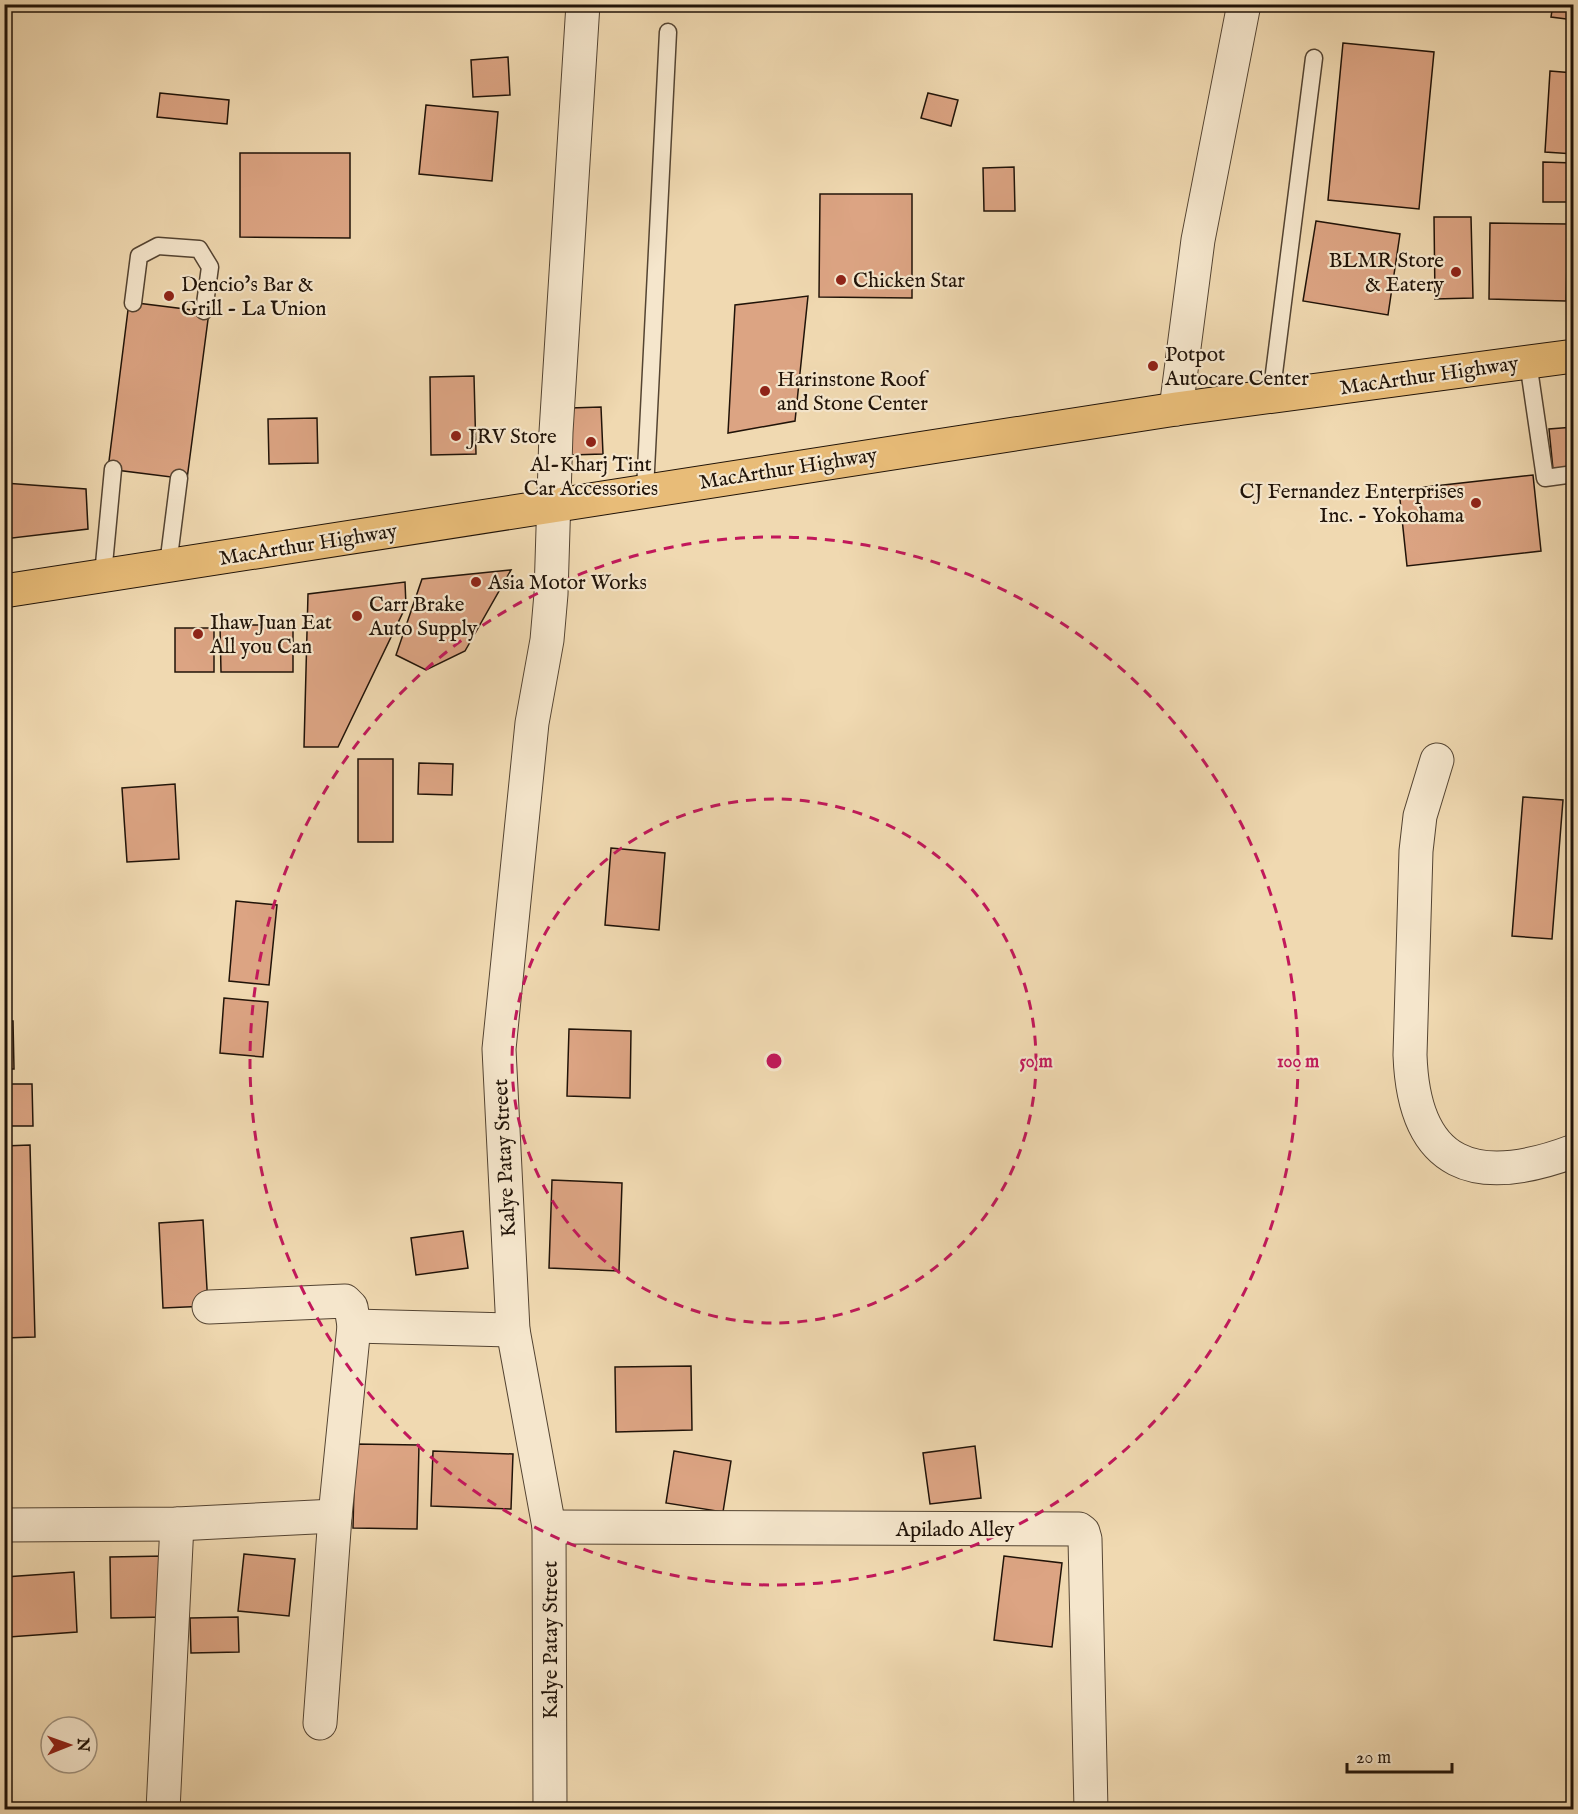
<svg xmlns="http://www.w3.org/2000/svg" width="1578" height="1814" font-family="'IM FELL English',serif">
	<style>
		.building { fill: #dca483; stroke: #201308; stroke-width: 1.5 }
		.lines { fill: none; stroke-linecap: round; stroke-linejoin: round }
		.service-casing { stroke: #544432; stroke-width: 19 }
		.minor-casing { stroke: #544432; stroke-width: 35 }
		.trunk-casing { stroke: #201308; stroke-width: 35 }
		.service { stroke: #f5e6cc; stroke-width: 16 }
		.minor { stroke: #f5e6cc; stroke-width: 33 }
		.trunk { stroke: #e8bc78; stroke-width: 33 }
		.ring { fill: none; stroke: #c2185b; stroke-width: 3; stroke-dasharray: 10 8 }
		.poi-dot { fill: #8f2418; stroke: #f5e6cc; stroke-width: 2 }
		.labels { text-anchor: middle; stroke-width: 4.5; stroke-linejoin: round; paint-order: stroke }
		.poi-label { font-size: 21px; fill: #201308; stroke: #f5e6cc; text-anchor: start }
		.street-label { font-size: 21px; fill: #201308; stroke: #f5e6cc }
		.centre { fill: #c2185b; stroke: #f5e6cc; stroke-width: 3 }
		.ring-label { font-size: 18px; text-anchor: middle; font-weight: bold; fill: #c2185b; stroke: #f5e6cc; stroke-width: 4.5; stroke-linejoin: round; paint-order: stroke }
	</style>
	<rect width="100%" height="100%" fill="#f0d9b1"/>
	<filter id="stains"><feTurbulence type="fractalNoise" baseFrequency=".00333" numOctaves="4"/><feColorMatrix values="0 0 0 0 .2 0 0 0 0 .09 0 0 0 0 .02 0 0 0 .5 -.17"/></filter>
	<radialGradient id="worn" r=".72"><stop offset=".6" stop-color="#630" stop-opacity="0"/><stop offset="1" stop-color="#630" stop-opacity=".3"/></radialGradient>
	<!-- building -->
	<g class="building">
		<path d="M1553,4H1574V20L1551,17Z"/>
		<path d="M1343,43L1434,52L1419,209L1328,200Z"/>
		<path d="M508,57L510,95L473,97L471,60Z"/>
		<path d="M1550,71L1574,73V154L1545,152Z"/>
		<path d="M160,93L229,100L227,124L157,117Z"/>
		<path d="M928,93L958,100L951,126L921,118Z"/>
		<path d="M426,105L498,112L492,181L419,174Z"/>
		<path d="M240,153H350V238L240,237Z"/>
		<path d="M1543,162L1574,163V202H1543Z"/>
		<path d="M1014,167L1015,211H984L983,168Z"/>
		<path d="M820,194H912V298L819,297Z"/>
		<path d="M1434,217H1471L1473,298L1435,299Z"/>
		<path d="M1316,221L1400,234L1388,315L1303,301Z"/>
		<path d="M1490,223L1568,224L1566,301L1489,299Z"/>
		<path d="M808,296L795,421L728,433L735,305Z"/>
		<path d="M129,302L209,312L187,479L108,469Z"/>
		<path d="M474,376L476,454L431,455L430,377Z"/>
		<path d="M601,407L603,454L571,455L570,408Z"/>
		<path d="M317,418L318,463L269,464L268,419Z"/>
		<path d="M1574,427V467L1553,469L1549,429Z"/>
		<path d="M1533,475L1541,551L1407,566L1399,490Z"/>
		<path d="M4,483L86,489L88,529L4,539Z"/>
		<path d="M511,570L465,651L426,670L396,655L422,579Z"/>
		<path d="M405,582L406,606L338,747H304L308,594Z"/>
		<path d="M220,625H293V672H221Z"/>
		<rect x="175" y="628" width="39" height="44"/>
		<path d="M4,689H9L11,789L4,790Z"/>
		<rect x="358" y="759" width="35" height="83"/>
		<path d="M419,763L453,764L452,795L418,794Z"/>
		<path d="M175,784L179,859L127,862L122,788Z"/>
		<path d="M1523,797L1563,800L1552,939L1512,936Z"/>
		<path d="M611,848L665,853L659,930L605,925Z"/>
		<path d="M236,901L277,905L269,985L229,981Z"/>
		<path d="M224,998L268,1002L263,1057L220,1053Z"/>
		<path d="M4,1021H13L14,1069H4Z"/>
		<path d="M569,1029L631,1031L630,1098L567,1096Z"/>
		<path d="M4,1084H32L33,1126H4Z"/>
		<path d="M30,1145L35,1337L4,1338V1146Z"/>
		<path d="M552,1180L622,1183L619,1271L549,1268Z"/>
		<path d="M203,1220L208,1306L163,1308L159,1223Z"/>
		<path d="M463,1231L468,1268L416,1275L411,1238Z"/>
		<path d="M691,1366L692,1430L616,1432L615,1367Z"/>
		<path d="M355,1444L419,1445L417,1529L353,1528Z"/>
		<path d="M975,1446L981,1498L930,1504L923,1453Z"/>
		<path d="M433,1451L513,1454L511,1509L431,1506Z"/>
		<path d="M674,1451L731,1461L723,1512L666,1503Z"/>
		<path d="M244,1554L295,1559L289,1616L238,1611Z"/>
		<path d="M165,1556L167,1617L111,1618L110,1557Z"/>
		<path d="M1004,1556L1062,1563L1052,1647L994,1640Z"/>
		<path d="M74,1572L77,1632L9,1637L5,1577Z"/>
		<path d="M238,1617L239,1652L191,1653L190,1618Z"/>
	</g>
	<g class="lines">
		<!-- service casing -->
		<g class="service-casing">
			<g id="service">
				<path d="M133,303L139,256L158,246L199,249L210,267L204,311"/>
				<path d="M1528,362L1545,478L1574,474"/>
				<path d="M1271,397L1314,58"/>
				<path d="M645,490L668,32"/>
				<path d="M168,565L179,478"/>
				<path d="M103,575L113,469"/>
			</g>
		</g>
		<!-- minor casing -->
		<g class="minor-casing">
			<g id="minor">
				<path d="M1176,409L1198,240L1244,4"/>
				<path d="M1437,760L1420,816L1416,851L1410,1055C1414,1168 1476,1188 1574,1151"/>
				<path d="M209,1307L345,1301L351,1307L354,1326L335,1516L320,1723"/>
				<path d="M354,1326L513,1330"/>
				<path d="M4,1525L177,1524L335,1516"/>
				<path d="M549,1527L1079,1529L1083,1532L1085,1539L1091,1810"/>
				<path d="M163,1810L177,1524"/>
				<path d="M550,1810L549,1527L513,1330L499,1049L532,723L547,640L551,594L556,432L583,4"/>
			</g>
		</g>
		<!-- trunk casing -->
		<g class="trunk-casing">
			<path id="trunk" d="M4,591L1176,409L1574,356"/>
		</g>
		<!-- service -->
		<use href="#service" class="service"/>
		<!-- minor -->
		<use href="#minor" class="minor"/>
		<!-- trunk -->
		<use href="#trunk" class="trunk"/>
	</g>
	<!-- distance rings -->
	<g class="ring">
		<circle cx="774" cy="1061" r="262"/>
		<circle cx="774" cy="1061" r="524"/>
	</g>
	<!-- markers -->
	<g class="poi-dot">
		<circle cx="1456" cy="272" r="6"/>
		<circle cx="841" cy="280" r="6"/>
		<circle cx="169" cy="296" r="6"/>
		<circle cx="1153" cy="366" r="6"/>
		<circle cx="765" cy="391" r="6"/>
		<circle cx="456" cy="436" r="6"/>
		<circle cx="591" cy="442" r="6"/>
		<circle cx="1476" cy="503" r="6"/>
		<circle cx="476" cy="582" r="6"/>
		<circle cx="357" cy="616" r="6"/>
		<circle cx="198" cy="634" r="6"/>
	</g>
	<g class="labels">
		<!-- poi labels -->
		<g class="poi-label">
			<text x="1444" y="267" text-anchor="end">BLMR Store<tspan x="1444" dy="24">&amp; Eatery</tspan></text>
			<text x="853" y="287">Chicken Star</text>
			<text x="181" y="291">Dencio’s Bar &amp;<tspan x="181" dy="24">Grill - La Union</tspan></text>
			<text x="1165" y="361">Potpot<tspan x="1165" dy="24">Autocare Center</tspan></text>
			<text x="777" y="386">Harinstone Roof<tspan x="777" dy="24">and Stone Center</tspan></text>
			<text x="468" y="443">JRV Store</text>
			<text x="591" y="471" text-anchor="middle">Al-Kharj Tint<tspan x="591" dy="24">Car Accessories</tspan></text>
			<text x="1464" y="498" text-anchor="end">CJ Fernandez Enterprises<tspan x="1464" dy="24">Inc. - Yokohama</tspan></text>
			<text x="488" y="589">Asia Motor Works</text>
			<text x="369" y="611">Carr Brake<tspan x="369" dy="24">Auto Supply</tspan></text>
			<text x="210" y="629">Ihaw Juan Eat<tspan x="210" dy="24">All you Can</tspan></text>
		</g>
		<!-- street labels -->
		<g class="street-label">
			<text transform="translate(1429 375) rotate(-8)" y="7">MacArthur Highway</text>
			<text transform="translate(788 468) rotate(-9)" y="7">MacArthur Highway</text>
			<text transform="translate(308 544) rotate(-9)" y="7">MacArthur Highway</text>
			<text transform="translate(504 1158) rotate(-93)" y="7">Kalye Patay Street</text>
			<text x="955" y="1536">Apilado Alley</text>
			<text transform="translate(550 1640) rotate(-90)" y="7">Kalye Patay Street</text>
		</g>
	</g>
	<circle cx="774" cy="1061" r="9" class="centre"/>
	<g class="ring-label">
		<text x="1036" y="1067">50 m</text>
		<text x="1298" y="1067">100 m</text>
	</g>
	<!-- margin -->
	<rect width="1578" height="1814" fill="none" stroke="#f0d9b1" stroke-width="24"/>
	<rect x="6" y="6" width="1566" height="1802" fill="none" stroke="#201308" stroke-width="3"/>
	<rect x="12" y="12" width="1554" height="1790" fill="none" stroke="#201308" stroke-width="1.5"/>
	<!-- north arrow -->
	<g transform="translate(69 1745) rotate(89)"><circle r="28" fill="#f5e6cc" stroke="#a0927e" stroke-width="1.5"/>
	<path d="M0-4.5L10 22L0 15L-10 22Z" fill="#8f2418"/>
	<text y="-9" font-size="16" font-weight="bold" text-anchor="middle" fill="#201308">N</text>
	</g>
	<!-- scale -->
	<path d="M1347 1763v9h105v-9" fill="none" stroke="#201308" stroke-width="3"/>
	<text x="1356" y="1763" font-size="18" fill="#201308" stroke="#f5e6cc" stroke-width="4.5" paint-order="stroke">20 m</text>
	<rect width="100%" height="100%" filter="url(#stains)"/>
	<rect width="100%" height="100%" fill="url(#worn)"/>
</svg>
